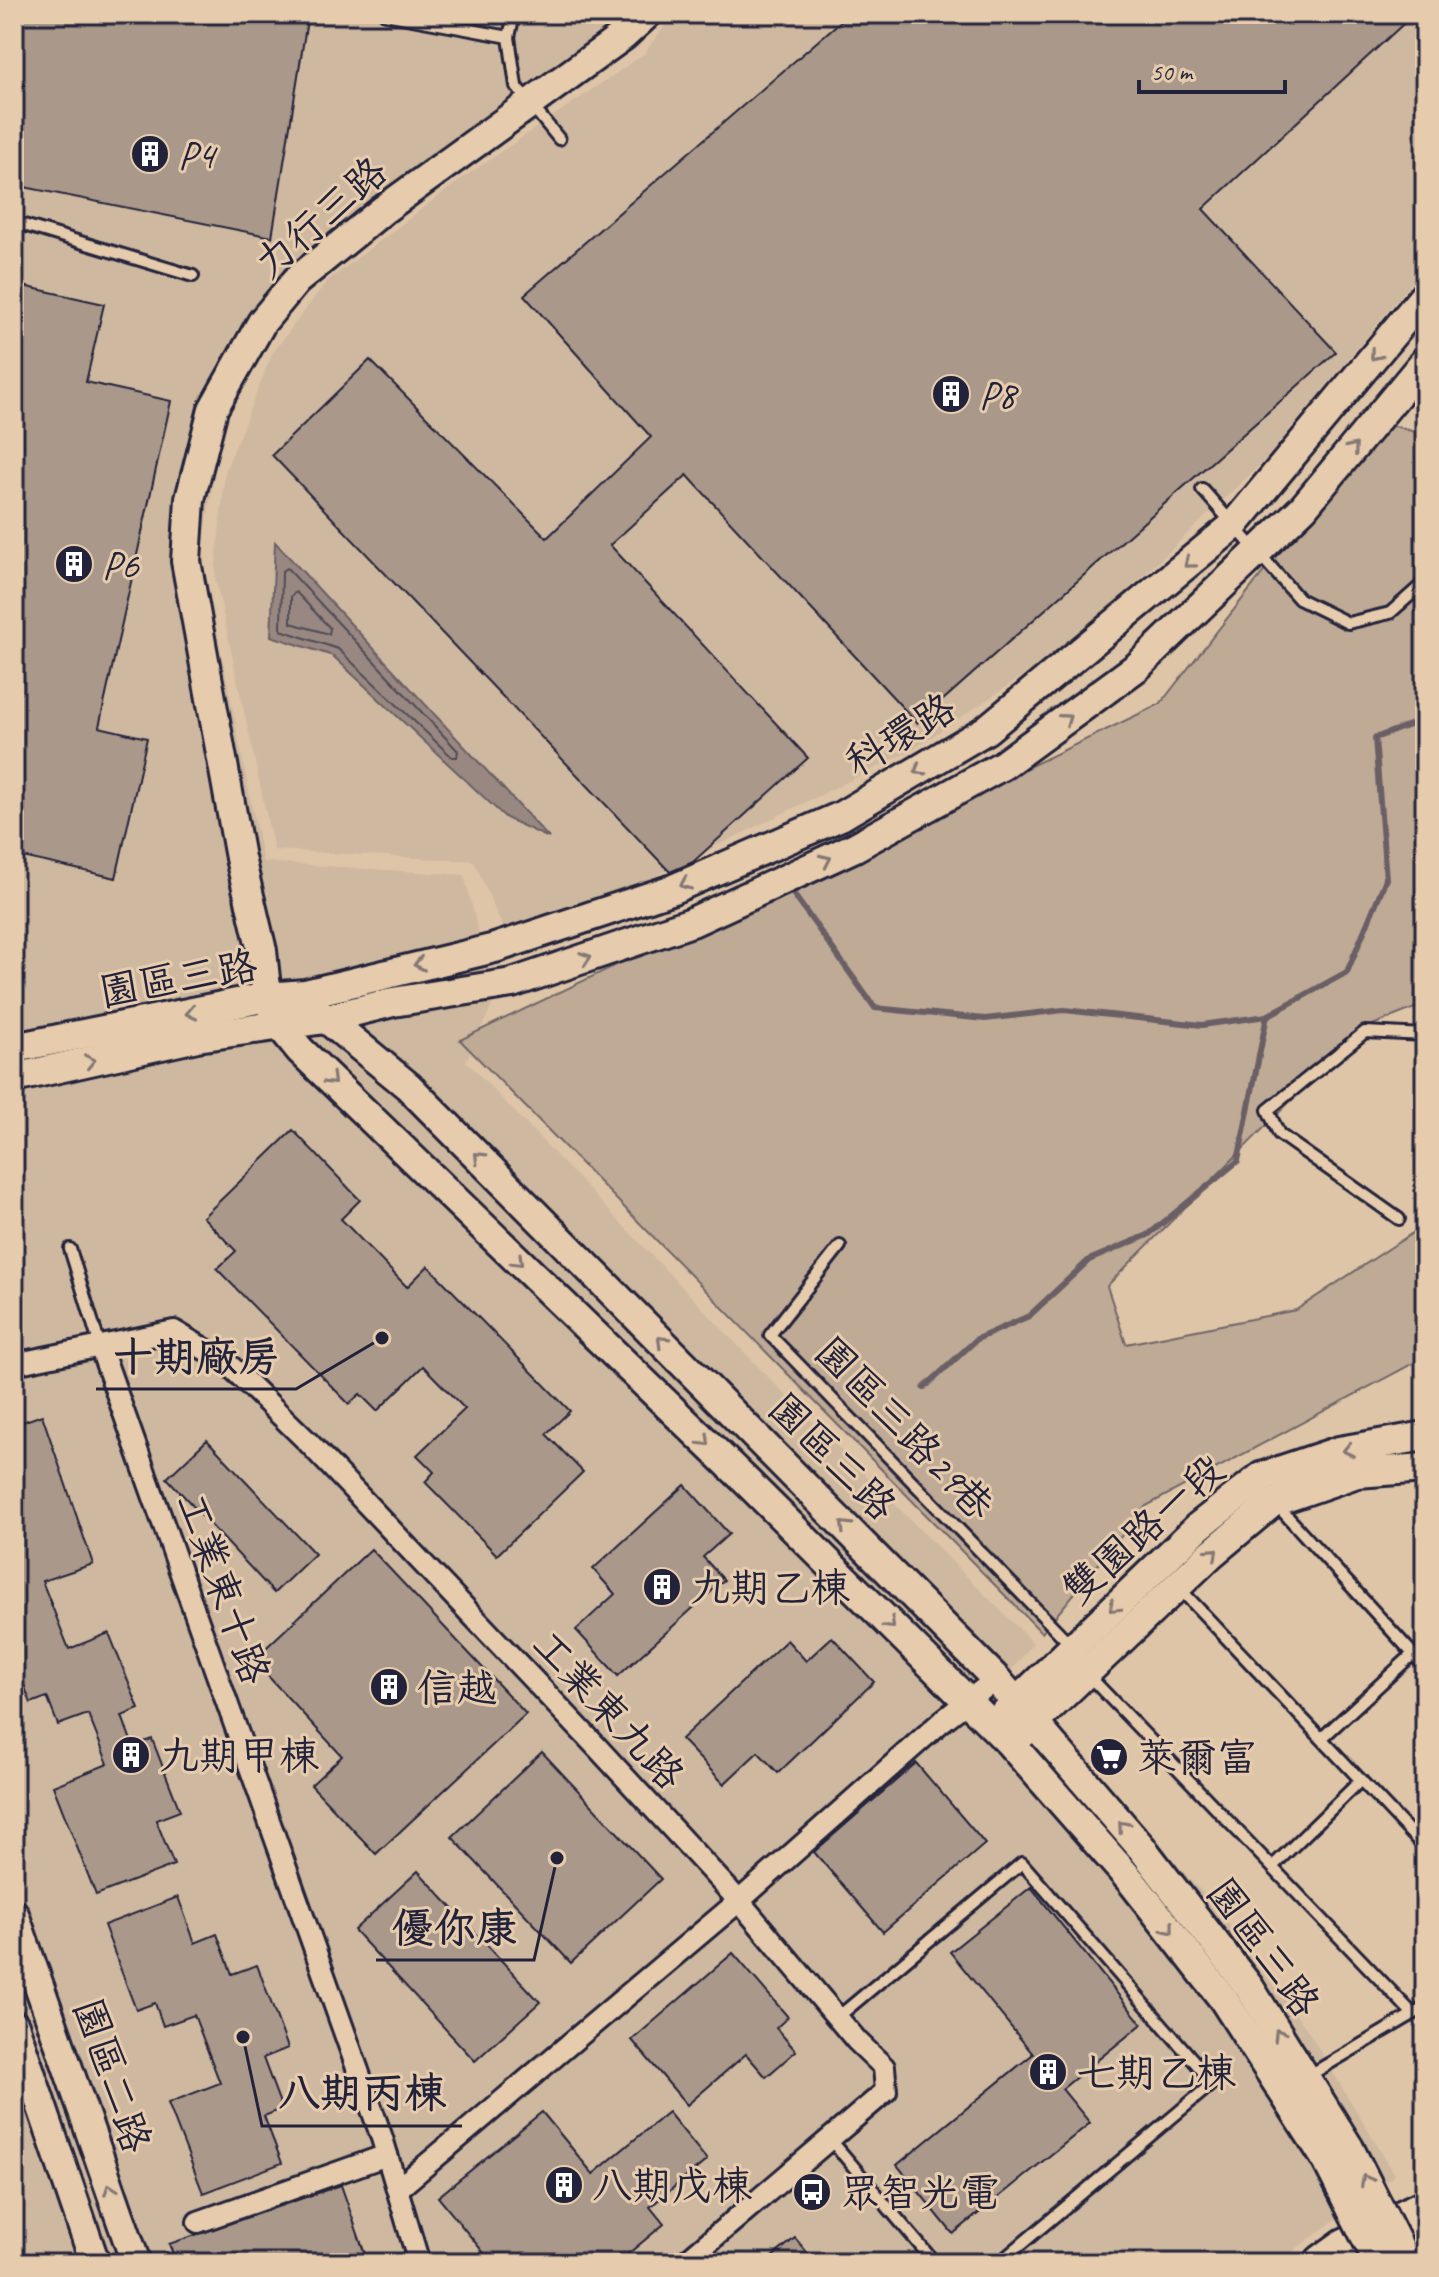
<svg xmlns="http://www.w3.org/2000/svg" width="1439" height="2277" font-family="Caveat,'LXGW WenKai TC',sans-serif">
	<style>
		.built { fill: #ceb89f }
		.green { fill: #bfaa96; stroke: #706668; stroke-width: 2 }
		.water { fill: #988881; stroke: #695f65; stroke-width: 2 }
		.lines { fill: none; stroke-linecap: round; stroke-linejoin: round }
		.shore { stroke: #514b57; stroke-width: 2 }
		.stream { stroke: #695f65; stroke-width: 6 }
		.building { fill: #aa988a; stroke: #22223b; stroke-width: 2 }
		.lane-casing { stroke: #22223b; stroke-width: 16 }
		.street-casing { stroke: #22223b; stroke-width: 26 }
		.secondary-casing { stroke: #22223b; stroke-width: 34 }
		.highway-casing { stroke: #22223b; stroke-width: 42 }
		.lane { stroke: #e6ccad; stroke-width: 10 }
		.street { stroke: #e6ccad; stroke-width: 20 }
		.secondary { stroke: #e6ccad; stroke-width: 28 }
		.highway { stroke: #e6ccad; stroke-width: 36 }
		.secondary-bridge-casing { stroke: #22223b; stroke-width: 34; stroke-linecap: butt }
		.secondary-bridge { stroke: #e6ccad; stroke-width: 28 }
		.oneway { stroke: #847774 }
		.labels { text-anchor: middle; stroke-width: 6; stroke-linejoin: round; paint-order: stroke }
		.poi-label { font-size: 40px; fill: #22223b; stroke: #e6ccad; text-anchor: start }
		.street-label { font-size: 40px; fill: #22223b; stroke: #e6ccad }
		.leader { fill: none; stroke: #22223b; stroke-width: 3 }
		.callout-dot { fill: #22223b; stroke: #e6ccad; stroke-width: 3 }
		.callout-label { font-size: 42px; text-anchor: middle; font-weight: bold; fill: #22223b; stroke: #e6ccad; stroke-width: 6; stroke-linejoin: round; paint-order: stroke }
	</style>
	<rect width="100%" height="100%" fill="#dec5a8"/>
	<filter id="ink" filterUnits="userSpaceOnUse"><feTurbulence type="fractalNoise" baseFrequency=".0125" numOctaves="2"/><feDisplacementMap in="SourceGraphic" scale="16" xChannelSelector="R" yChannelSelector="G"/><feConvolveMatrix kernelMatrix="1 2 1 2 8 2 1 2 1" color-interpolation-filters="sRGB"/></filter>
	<g filter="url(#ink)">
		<!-- built -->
		<g class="built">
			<path d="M14,14H663L638,48L567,90L319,274L259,348L220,437L202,555L263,862L464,875L495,999L466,1061L768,1377L1033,1643L1008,1675L1224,1917L1308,2031L1395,2175L1277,2263H14Z"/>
			<path d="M674,14H1425V266L1265,460L1074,642L910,751L647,880L503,928L474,861L274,850L215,576L225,472L272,354L326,282L460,180L644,54Z"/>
		</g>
		<!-- green -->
		<path class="green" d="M1381,422L1425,435V1004L1362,1029L1107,1286L1126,1344L1296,1310L1414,1232L1425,1234V1357L1146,1506L1042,1633L460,1040L1160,704Z"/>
		<!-- water -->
		<path class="water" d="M275,542L549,838L506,818L333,656L271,636Z"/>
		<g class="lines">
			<!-- shore -->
			<g class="shore">
				<path d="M287,568L458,751L457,757H452L338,649L281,630L282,571Z"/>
				<path d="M296,592L330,628L329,634L291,623V596Z"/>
			</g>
			<!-- stream -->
			<g class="stream">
				<path d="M789,888L875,1008L985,1019L1064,1010L1202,1025L1267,1016L1347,972L1386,879L1375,738L1425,719"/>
				<path d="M924,1388L977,1339L1029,1316L1089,1260L1148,1235L1238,1161L1267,1016"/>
			</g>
		</g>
		<!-- building -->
		<g class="building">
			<path d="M14,14H308L272,237L14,185Z"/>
			<path d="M849,14H1414L1203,209L1336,352L917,723L687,475L610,545L808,758L693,862L670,872L272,455L370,360L547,538L651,437L524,295Z"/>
			<path d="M14,284L104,304L86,382L171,401L99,727L147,738L116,878L14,855Z"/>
			<path d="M293,1130L360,1200L341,1219L407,1287L428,1266L570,1411L546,1434L583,1472L497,1555L425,1482L434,1472L417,1455L465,1409L423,1366L377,1411L360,1394L349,1404L217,1269L236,1251L203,1217Z"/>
			<path d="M42,1415L93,1564L42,1581L69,1649L109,1633L139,1709L122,1716L133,1746L152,1739L180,1811L156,1820L174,1865L96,1895L53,1786L108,1764L88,1714L58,1725L47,1697L31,1703L14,1660V1425Z"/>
			<path d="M207,1440L315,1554L274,1593L167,1478Z"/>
			<path d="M685,1485L729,1534L703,1557L724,1580L618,1676L576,1630L615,1594L593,1569Z"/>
			<path d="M371,1549L526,1714L376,1854L311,1785L342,1756L253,1660Z"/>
			<path d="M832,1637L874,1682L778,1773L758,1752L724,1784L681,1739L787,1640L806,1661Z"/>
			<path d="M542,1752L661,1879L571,1963L452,1837Z"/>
			<path d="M916,1763L985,1844L883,1932L814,1852Z"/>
			<path d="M418,1871L540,2002L475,2061L354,1930Z"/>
			<path d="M1031,1887L1142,2024L1062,2089L1090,2123L953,2234L897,2165L1033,2054L950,1952Z"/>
			<path d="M178,1897L195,1943L217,1934L232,1974L257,1965L288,2048L263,2058L282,2109L264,2116L282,2163L203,2193L168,2103L220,2083L194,2015L163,2026L155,2003L136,2010L104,1925Z"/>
			<path d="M733,1953L788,2017L776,2028L796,2051L766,2077L746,2054L687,2105L632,2040Z"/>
			<path d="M542,2112L593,2174L668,2112L707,2160L650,2207L664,2224L617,2263H556L549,2255L540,2263H511L504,2256L492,2263L438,2197Z"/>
			<path d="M341,2185L368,2263H177L169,2244Z"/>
			<path d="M795,2238L816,2263H765Z"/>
		</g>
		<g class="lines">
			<!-- lane casing -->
			<g class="lane-casing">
				<g id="lane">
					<path d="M385,14L509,37L514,14"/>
					<path d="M509,37L516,86L559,139"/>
					<path d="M14,222L193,276"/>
					<path d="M1202,489L1299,599L1348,623L1390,613L1425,582"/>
					<path d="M1399,1219L1279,1134L1268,1110L1365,1032L1425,1035"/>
					<path d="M840,1246L770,1335L1072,1646"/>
					<path d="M70,1249L100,1346"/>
					<path d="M1275,1503L1425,1667"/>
					<path d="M1179,1588L1425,1848"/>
					<path d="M1088,1675L1413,2014"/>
					<path d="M1322,1738L1413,1654"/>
					<path d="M1273,1866L1361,1780"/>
					<path d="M838,2017L1022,1863L1213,2083L999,2263"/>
					<path d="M1308,2076L1425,2007"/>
					<path d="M830,2139L935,2263"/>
				</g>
			</g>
			<!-- street casing -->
			<g class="street-casing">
				<g id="street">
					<path d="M100,1346L382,2138L419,2263"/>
					<path d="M14,1364L174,1331L226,1362L307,1441L595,1745L739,1901L857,2041L884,2067L886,2091L684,2263"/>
					<path d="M399,2188L739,1901L941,1722L996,1679"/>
					<path d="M198,2222L387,2155"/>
				</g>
			</g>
			<!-- secondary casing -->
			<g class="secondary-casing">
				<g id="secondary">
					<path d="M647,14L623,36L383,210L296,281L262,322L213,409L190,499L186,561L240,858L262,951L267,997L278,1023L300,1050L743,1478L1009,1742L1132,1882L1224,2000L1326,2159"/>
					<path d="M280,996L305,994L495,948L673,889L841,816L986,730L1233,526L1425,295"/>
					<path d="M14,1048L267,997L317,1011L408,1086L996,1679L1141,1847L1249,1987L1349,2148"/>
					<path d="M14,1078L197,1037L325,1019L393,1002L512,983L692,922L855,847L1003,765L1137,667L1303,508L1425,361"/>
					<path d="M1004,1714L1199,1526L1261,1477L1339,1451L1425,1436"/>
					<path d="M1023,1733L1211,1554L1273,1502L1357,1473L1425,1468"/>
					<path d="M14,1914L136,2263"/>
					<path d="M14,2025L95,2263"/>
				</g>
			</g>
			<!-- highway casing -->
			<g class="highway-casing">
				<path id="highway" d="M1323,2263L1345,2247L1425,2208"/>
			</g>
			<!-- lane -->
			<use href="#lane" class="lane"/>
			<!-- street -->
			<use href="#street" class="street"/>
			<!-- secondary -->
			<use href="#secondary" class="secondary"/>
			<!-- highway -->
			<use href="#highway" class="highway"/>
			<!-- secondary-bridge casing -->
			<g class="secondary-bridge-casing">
				<g id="secondary-bridge">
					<path d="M1349,2148L1407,2263"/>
					<path d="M1326,2159L1379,2263"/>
				</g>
			</g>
			<!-- secondary-bridge -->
			<use href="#secondary-bridge" class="secondary-bridge"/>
		</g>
		<!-- one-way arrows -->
		<defs><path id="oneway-chevron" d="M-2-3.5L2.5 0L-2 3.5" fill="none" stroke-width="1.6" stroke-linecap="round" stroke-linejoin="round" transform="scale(2)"/></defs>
		<g class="oneway">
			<use href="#oneway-chevron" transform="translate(1375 355) rotate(130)"/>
			<use href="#oneway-chevron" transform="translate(1353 448) rotate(-50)"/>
			<use href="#oneway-chevron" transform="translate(1189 563) rotate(140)"/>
			<use href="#oneway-chevron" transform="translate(1066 719) rotate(-36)"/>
			<use href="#oneway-chevron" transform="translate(919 770) rotate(149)"/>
			<use href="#oneway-chevron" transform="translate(826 860) rotate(-25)"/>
			<use href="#oneway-chevron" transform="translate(685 884) rotate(157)"/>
			<use href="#oneway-chevron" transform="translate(586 958) rotate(-19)"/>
			<use href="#oneway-chevron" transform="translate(419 964) rotate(168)"/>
			<use href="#oneway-chevron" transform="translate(191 1013) rotate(168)"/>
			<use href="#oneway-chevron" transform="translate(90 1061) rotate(-12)"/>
			<use href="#oneway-chevron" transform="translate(331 1080) rotate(45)"/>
			<use href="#oneway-chevron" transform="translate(479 1157) rotate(-135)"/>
			<use href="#oneway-chevron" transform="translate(518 1261) rotate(44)"/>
			<use href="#oneway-chevron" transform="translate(662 1341) rotate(-135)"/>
			<use href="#oneway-chevron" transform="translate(705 1441) rotate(44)"/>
			<use href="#oneway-chevron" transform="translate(1348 1450) rotate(168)"/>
			<use href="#oneway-chevron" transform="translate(845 1526) rotate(-135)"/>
			<use href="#oneway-chevron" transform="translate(1213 1553) rotate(-43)"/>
			<use href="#oneway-chevron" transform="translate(1114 1607) rotate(136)"/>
			<use href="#oneway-chevron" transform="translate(890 1624) rotate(45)"/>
			<use href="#oneway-chevron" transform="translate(1123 1826) rotate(-131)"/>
			<use href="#oneway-chevron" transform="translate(1169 1929) rotate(52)"/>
			<use href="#oneway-chevron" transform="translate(1279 2034) rotate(-122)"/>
			<use href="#oneway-chevron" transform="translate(1366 2180) rotate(-118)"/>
			<use href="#oneway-chevron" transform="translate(110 2189) rotate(-109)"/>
		</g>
	</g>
	<!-- icons -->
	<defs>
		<g id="building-disc" transform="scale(2)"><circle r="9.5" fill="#22223b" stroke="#e6ccad"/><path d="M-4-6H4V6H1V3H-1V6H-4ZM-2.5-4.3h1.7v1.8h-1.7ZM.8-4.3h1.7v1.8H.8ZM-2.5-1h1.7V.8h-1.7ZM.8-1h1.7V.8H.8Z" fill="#fff"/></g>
		<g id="supermarket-disc" transform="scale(2)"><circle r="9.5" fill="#22223b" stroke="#e6ccad"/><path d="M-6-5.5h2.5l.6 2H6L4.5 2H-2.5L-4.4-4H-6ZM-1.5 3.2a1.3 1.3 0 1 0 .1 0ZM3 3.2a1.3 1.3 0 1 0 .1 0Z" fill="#fff"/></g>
		<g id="bus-disc" transform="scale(2)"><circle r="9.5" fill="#22223b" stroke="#e6ccad"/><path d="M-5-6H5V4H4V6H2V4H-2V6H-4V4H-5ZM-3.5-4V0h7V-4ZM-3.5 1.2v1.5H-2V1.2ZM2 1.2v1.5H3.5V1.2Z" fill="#fff"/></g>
	</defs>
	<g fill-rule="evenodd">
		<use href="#building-disc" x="150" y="154"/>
		<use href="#building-disc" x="951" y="394"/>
		<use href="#building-disc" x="74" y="564"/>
		<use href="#building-disc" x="662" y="1587"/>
		<use href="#building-disc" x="389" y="1687"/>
		<use href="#building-disc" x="131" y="1755"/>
		<use href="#supermarket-disc" x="1109" y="1757"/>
		<use href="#building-disc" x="1048" y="2072"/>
		<use href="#building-disc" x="564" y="2185"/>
		<use href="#bus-disc" x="812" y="2192"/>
	</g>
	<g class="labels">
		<!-- poi labels -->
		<g class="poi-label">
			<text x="178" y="168">P4</text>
			<text x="979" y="408">P8</text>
			<text x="102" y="578">P6</text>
			<text x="690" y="1601">九期乙棟</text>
			<text x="417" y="1701">信越</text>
			<text x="159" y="1769">九期甲棟</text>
			<text x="1137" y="1771">萊爾富</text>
			<text x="1076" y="2086">七期乙棟</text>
			<text x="592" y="2199">八期戊棟</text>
			<text x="840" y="2206">眾智光電</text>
		</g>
		<!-- street labels -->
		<g class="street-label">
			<text transform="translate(320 217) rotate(-41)" y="14">力行三路</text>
			<text transform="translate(900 734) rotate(-31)" y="14">科環路</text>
			<text transform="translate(178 978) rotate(-10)" y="14">園區三路</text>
			<text transform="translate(905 1428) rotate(46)" y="14">園區三路29巷</text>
			<text transform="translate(833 1456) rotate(45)" y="14">園區三路</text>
			<text transform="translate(1143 1529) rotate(-42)" y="14">雙園路一段</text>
			<text transform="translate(224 1588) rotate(70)" y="14">工業東十路</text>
			<text transform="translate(609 1709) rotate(47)" y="14">工業東九路</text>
			<text transform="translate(1264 1947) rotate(54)" y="14">園區三路</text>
			<text transform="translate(113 2075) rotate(71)" y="14">園區二路</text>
		</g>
	</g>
	<!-- callouts -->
	<path class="leader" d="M382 1338L296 1389H96M557 1858L534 1960H376M243 2037L262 2126H462"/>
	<g class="callout-dot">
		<circle cx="382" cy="1338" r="8"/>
		<circle cx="557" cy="1858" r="8"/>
		<circle cx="243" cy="2037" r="8"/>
	</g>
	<g class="callout-label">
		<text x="196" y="1371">十期廠房</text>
		<text x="455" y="1942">優你康</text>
		<text x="362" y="2107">八期丙棟</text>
	</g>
	<!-- margin -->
	<rect width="1439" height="2277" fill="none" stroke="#e6ccad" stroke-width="48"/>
	<rect x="24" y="24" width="1391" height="2229" fill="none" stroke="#22223b" stroke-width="3" filter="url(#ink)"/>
	<!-- scale -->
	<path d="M1139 80v12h146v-12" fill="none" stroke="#22223b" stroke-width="4"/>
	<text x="1151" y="80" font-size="24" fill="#22223b" stroke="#e6ccad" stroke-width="6" paint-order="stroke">50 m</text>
</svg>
